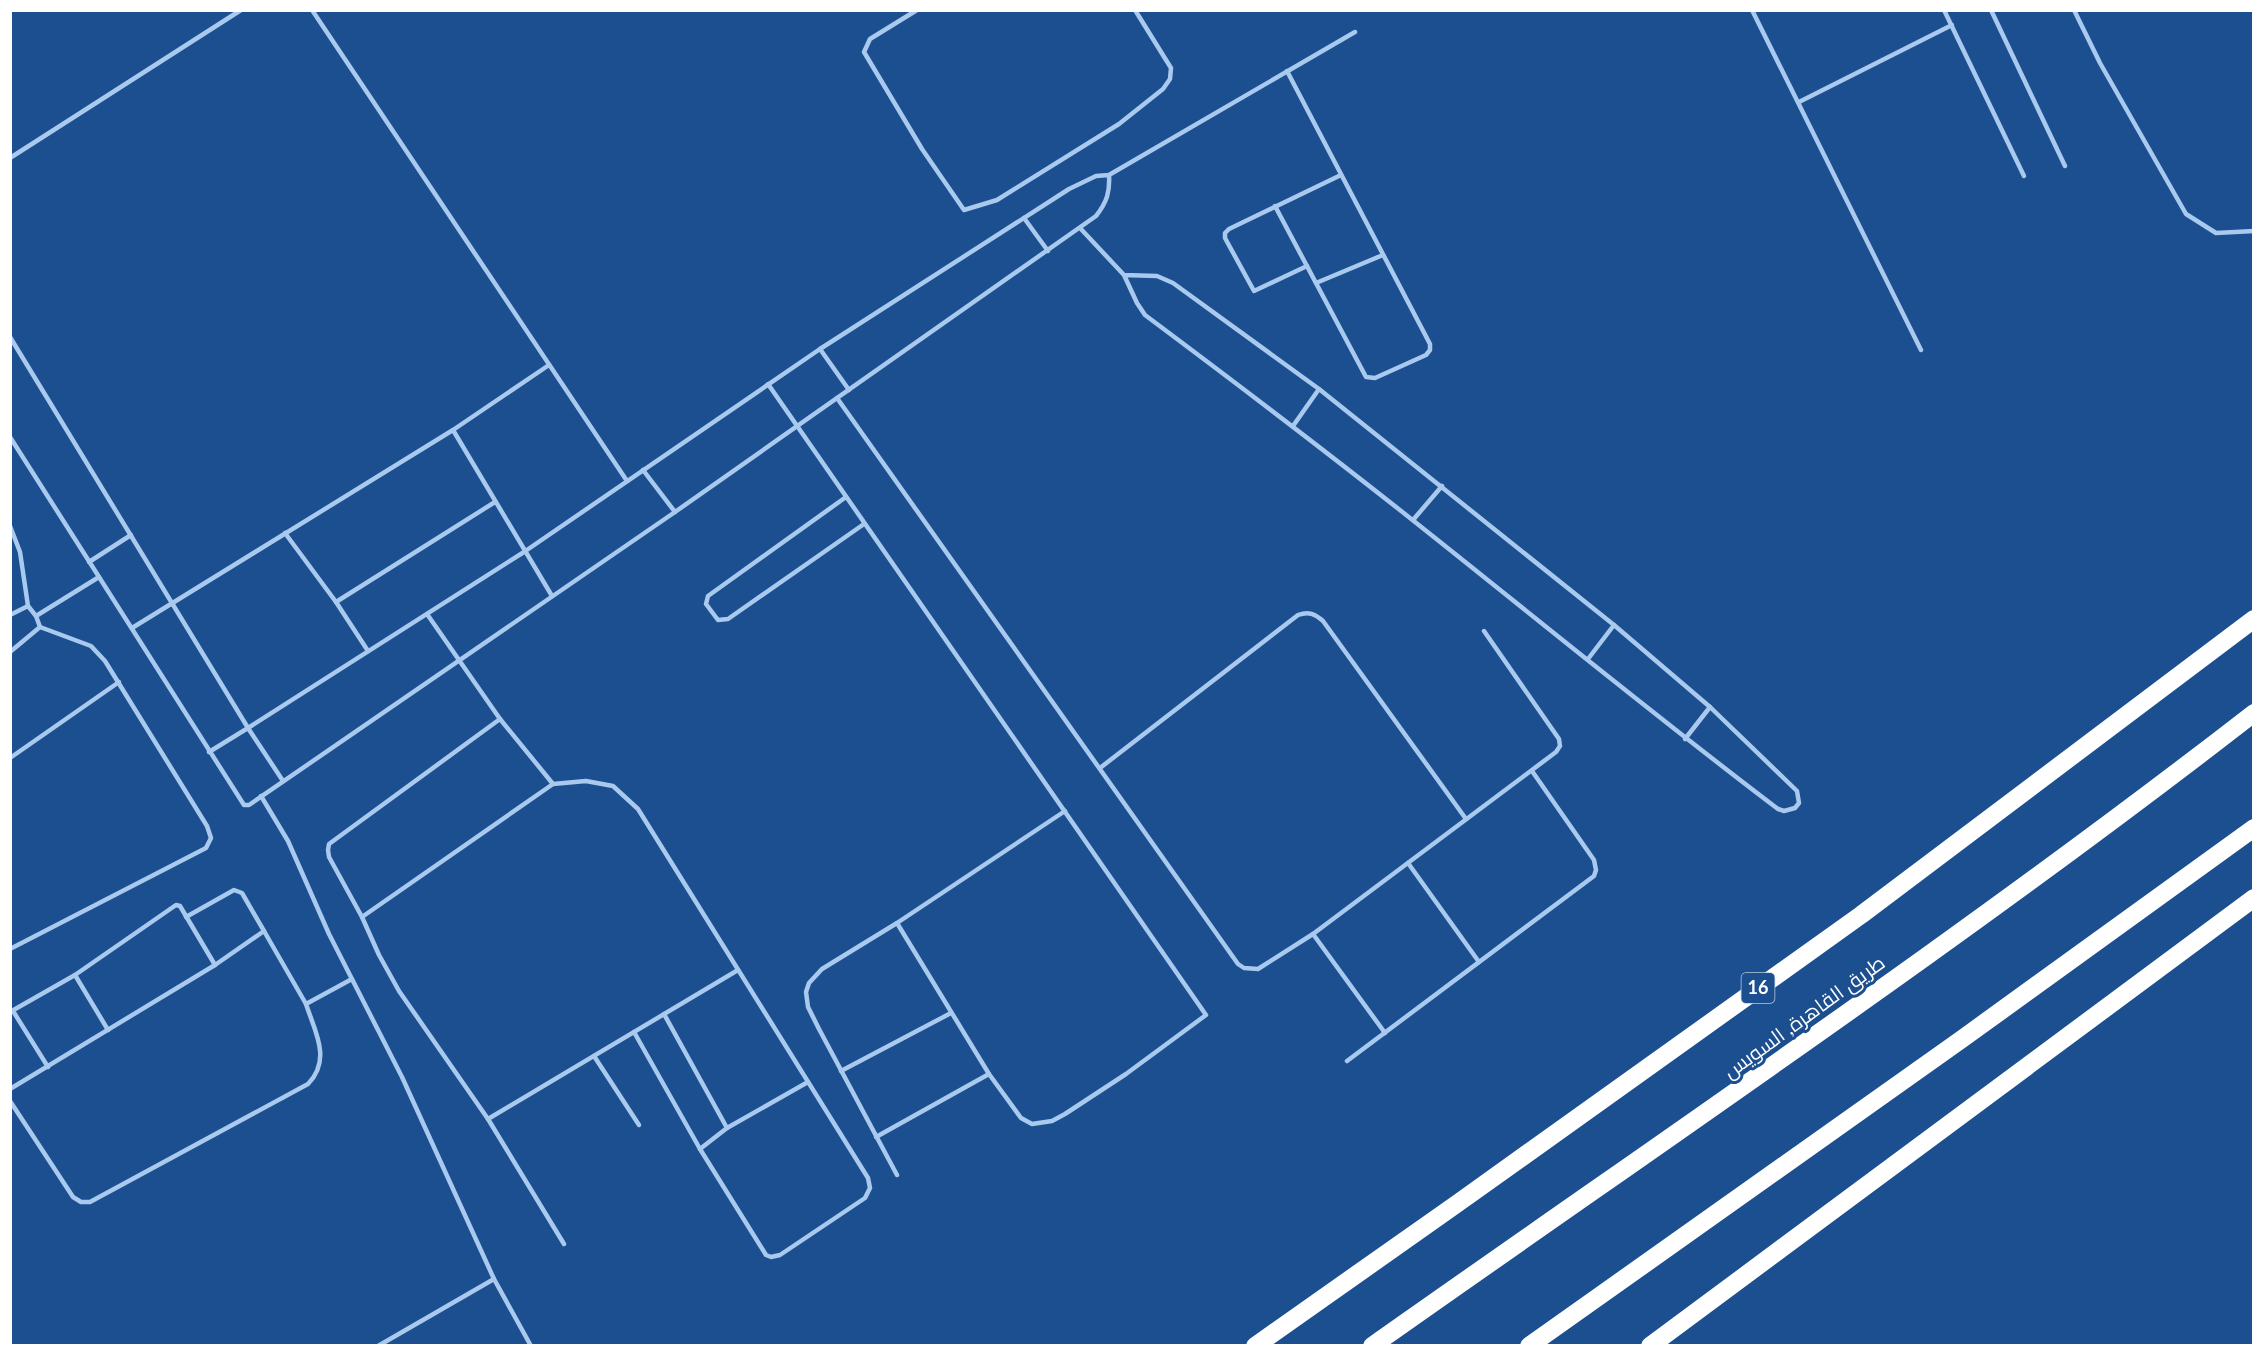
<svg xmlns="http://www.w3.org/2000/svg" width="2264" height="1356" font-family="Lato,Cairo,sans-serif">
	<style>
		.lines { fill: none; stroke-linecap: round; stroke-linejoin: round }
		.lane { stroke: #a9c9ee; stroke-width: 4.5 }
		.highway { stroke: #fff; stroke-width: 18 }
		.labels { text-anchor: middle; stroke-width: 6; stroke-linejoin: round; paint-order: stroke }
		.shield { fill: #1b4f8f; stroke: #bbcadd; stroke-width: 1.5 }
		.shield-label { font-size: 18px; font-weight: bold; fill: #fff }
		.street-label { font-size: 20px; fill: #fff; stroke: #1b4f8f }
	</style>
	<rect width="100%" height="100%" fill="#1b4f8f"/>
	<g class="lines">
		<!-- lane -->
		<g class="lane">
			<path d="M312,10L627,481"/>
			<path d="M917,10L870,39L864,52L922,149L964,210L997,200L1119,124L1163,89L1170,79L1171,68L1135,10"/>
			<path d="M1752,10L1921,350"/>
			<path d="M1944,10L2024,176"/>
			<path d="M1991,10L2065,166"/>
			<path d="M2074,10L2100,63L2186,214L2216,233L2254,231"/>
			<path d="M1799,102L1952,25"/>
			<path d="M10,158L241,10"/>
			<path d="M1275,206L1366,377L1375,378L1426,355L1430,350V344L1287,71"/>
			<path d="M1024,218L1048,251"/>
			<path d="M1080,228L1124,275L1137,303L1145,315C1236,383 1327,452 1415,522C1536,618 1655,716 1778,809L1784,811L1795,808L1799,803L1797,791L1710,707L1614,625L1319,389L1173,283L1157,276L1124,275"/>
			<path d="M1307,266L1254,291L1225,238V233L1229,229L1341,175"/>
			<path d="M1316,283L1383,255"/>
			<path d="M10,337L248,728L524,552L820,349L1069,189L1096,176L1109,175L1355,32"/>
			<path d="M820,349L849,390"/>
			<path d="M768,384L1206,1015L1126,1074L1065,1114L1052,1121L1032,1124L1021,1118L989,1074L897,923"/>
			<path d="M837,398L1238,964L1244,968L1258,969L1313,934L1556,752L1560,746L1559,739L1484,631"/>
			<path d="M1293,426L1319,389"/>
			<path d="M453,430L552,596"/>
			<path d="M10,437L244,805H249L675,512L1096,216C1107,202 1110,192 1109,175"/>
			<path d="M643,470L675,512"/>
			<path d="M846,497L708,596L706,604L718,620L728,619L864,524"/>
			<path d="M1413,520L1442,486"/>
			<path d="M10,526L20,552L28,606"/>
			<path d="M285,533L336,602L368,651"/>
			<path d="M89,562L131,535"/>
			<path d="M336,602L495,502"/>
			<path d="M427,614L500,719L553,784L586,781L613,786L638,809L868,1178L870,1188L865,1198L780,1255L771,1257L766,1255L700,1149L634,1032"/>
			<path d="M10,615L28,606L36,616L99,577"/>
			<path d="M132,628L453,430L549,365"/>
			<path d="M10,652L40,627L36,616"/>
			<path d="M1588,659L1614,625"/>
			<path d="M1685,739L1710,707"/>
			<path d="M209,752L248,728L283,781"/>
			<path d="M10,758L119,682"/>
			<path d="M1100,768L1298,615C1309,611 1315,614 1323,621L1466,819"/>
			<path d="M553,784L362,917L379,955L399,991L488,1119L564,1244"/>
			<path d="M261,796L288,841L329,934L402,1077L494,1279L531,1346"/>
			<path d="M1408,863L1479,962"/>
			<path d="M186,917L234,890L242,893L264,931"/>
			<path d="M362,917L329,857L328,850L329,844L500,719"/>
			<path d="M1313,934L1385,1033"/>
			<path d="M10,949L206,848L211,838L207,826L105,661L91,646L40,627"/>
			<path d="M75,975L108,1030"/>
			<path d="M13,1011L48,1067"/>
			<path d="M10,1012L75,975L176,905L180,906L215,965"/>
			<path d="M664,1014L727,1128"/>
			<path d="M594,1056L639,1125"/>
			<path d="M1347,1061L1594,876L1596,870L1594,860L1532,771"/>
			<path d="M841,1071L951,1013"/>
			<path d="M10,1089L215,965L264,931L306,1004"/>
			<path d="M10,1101L73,1197L81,1202H90L308,1084C332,1059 315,1032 306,1004L352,979"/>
			<path d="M488,1119L738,970"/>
			<path d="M876,1137L989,1074"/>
			<path d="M700,1149L727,1128L808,1082"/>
			<path d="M897,1175L819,1029L808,1007L806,992L809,983L822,969L897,923L1065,811"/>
			<path d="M378,1346L494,1279"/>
		</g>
		<!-- highway -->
		<g class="highway">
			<path d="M1255,1346L1458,1203L1861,915L2254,619"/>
			<path d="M1372,1346C1668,1137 1968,935 2254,713"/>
			<path d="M1529,1346L1962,1039L2254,828"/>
			<path d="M1650,1346L2254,898"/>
		</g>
	</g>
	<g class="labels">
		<!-- shield labels -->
		<rect class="shield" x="1741.5" y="973" width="33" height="30" rx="4.5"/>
		<g class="shield-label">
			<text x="1758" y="994">16</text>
		</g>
		<!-- street labels -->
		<g class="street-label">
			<text transform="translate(1804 1017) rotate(-36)" y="7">طريق القاهرة, السويس</text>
		</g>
	</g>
	<!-- border -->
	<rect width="2264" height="1356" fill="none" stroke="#ffffff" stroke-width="24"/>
</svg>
